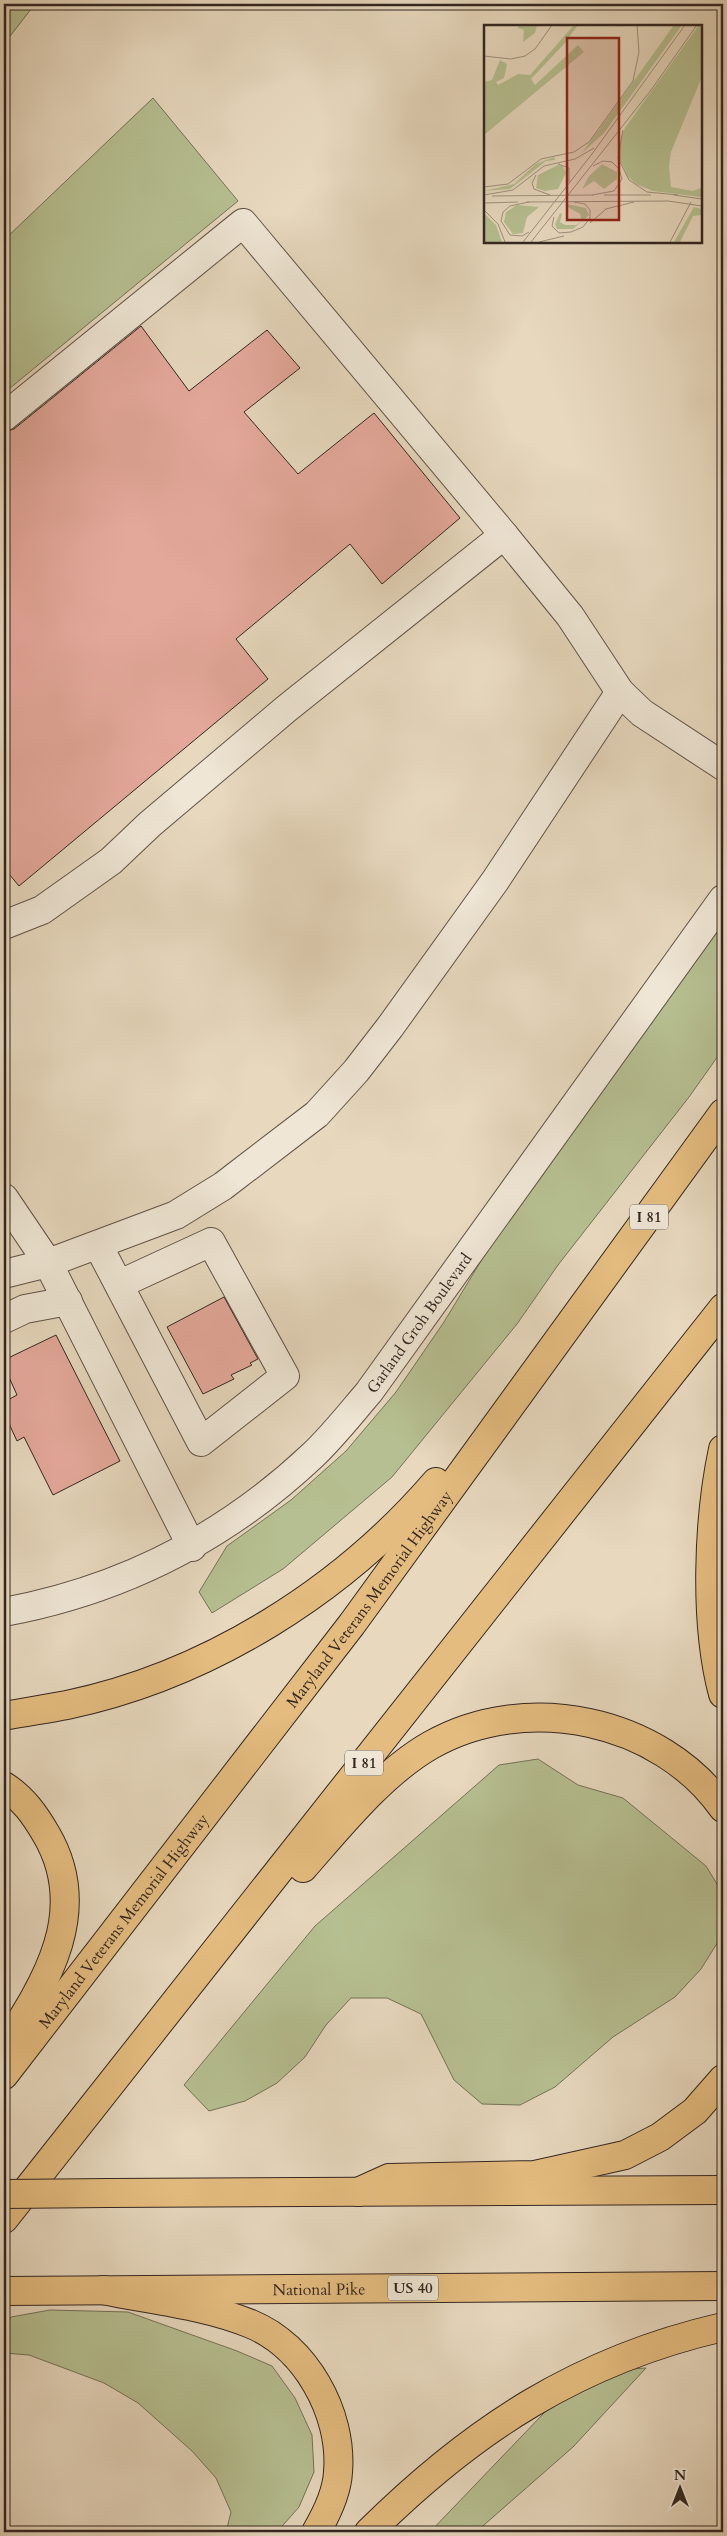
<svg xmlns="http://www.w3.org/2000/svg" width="727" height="2536" font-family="Cardo,serif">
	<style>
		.green { fill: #b6bf91; stroke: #747259 }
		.building { fill: #e4a89b; stroke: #332621 }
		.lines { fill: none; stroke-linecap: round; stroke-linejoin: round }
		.minor-casing { stroke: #605248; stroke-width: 30 }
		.major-casing { stroke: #332621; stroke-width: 30 }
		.highway-casing { stroke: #332621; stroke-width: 30 }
		.minor { stroke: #efe6d5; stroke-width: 28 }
		.major { stroke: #e4bc7f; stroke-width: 28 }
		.highway { stroke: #e4bc7f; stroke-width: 28 }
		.major-bridge-casing { stroke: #332621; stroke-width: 30; stroke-linecap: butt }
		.major-bridge { stroke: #e4bc7f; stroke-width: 28 }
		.labels { text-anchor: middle; stroke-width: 4.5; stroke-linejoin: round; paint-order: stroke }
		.shield { fill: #efe6d5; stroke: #6b6057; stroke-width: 1 }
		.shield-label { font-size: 15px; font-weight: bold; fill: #332621 }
		.street-label { font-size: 16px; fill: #332621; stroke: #efe6d5 }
		.inset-road { fill: none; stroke: #9f917f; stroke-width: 1 }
		.view { fill: #8f2418; fill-opacity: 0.15; stroke: #8f2418; stroke-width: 2.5 }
		.inset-edge { fill: none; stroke: #332621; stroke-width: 2.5 }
	</style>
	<rect width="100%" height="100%" fill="#e7d8be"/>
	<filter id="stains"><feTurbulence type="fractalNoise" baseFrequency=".004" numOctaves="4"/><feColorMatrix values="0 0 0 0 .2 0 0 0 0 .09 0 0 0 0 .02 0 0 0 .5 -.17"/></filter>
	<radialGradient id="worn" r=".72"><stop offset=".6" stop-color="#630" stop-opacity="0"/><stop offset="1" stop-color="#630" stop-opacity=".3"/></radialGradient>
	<!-- green -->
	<g class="green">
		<path d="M4,4H35L4,44Z"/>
		<path d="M153,98L238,201L4,393V240Z"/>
		<path d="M723,915V1049L689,1097L558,1265L517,1324L392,1477L283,1569L212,1613L199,1592L227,1546L291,1500L346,1451L396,1392L444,1322L504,1223Z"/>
		<path d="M538,1759L578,1785L623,1798L706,1866L723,1894V1921L721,1937L701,1969L675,1997L613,2037L555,2087L520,2105L482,2104L454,2080L421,2014L387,1998H351L326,2025L305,2057L277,2083L245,2101L209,2111L184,2085L315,1926L499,1765Z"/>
		<path d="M50,2310L128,2312L237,2351L272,2366L295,2398L312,2435L314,2472L299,2507L277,2532H226L231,2512L216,2478L192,2451L138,2403L104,2383L29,2355L4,2353V2330L11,2317Z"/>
		<path d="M646,2368L573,2447L476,2532H430L566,2390L598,2371Z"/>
	</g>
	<!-- building -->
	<g class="building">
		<path d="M141,326L189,391L267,330L300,368L244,412L298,474L374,413L460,518L382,584L350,544L236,639L268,679L19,886L4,868V432L14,429Z"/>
		<path d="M224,1297L258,1359L250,1363L252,1365L231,1375L234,1379L203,1394L167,1327Z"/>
		<path d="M56,1335L120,1461L53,1495L24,1437L17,1441L4,1413V1402L17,1395L4,1366V1360Z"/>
	</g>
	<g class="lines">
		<!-- minor casing -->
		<g class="minor-casing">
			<g id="minor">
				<path d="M4,417L243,223L504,535"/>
				<path d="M4,925L42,910L111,861L150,824L286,709L504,535L570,616L620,692L642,713L723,766"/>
				<path d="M4,1198L48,1263L192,1547"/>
				<path d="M98,1245L201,1442L285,1376L211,1242L120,1284"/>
				<path d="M4,1274L48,1263L176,1215L223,1186L317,1114L356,1071L390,1027L495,881L620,692"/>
				<path d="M4,1319L25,1309L68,1301"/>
				<path id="s1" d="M4,1612C123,1590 225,1538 313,1455C333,1436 351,1413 369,1392L723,899"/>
			</g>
		</g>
		<!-- major casing -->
		<g class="major-casing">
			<g id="major">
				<path d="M108,2193L723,2190"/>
				<path id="s2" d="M4,2291L723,2286"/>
			</g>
		</g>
		<!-- highway casing -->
		<g class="highway-casing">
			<g id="highway">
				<path d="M723,1449C708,1520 704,1623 723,1694"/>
				<path d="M4,1716C25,1712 46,1709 67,1705C209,1675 342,1591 436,1482"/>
				<path d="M4,1786C23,1798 35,1815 46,1834C91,1910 47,1982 4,2047"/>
				<path d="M303,1868C340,1826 382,1773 431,1745C526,1691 660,1719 723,1808"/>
				<path id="s3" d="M4,2075L352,1624L723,1113"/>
				<path d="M358,2192L389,2178L535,2175L625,2155L660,2137L695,2111L723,2079"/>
				<path d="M4,2219L723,1308"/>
				<path d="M103,2290C151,2300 205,2305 251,2324C305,2346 343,2413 338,2472C337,2492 326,2515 316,2532"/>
				<path d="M369,2532C473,2429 579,2360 723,2327"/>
			</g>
		</g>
		<!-- minor -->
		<use href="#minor" class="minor"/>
		<!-- major -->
		<use href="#major" class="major"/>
		<!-- highway -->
		<use href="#highway" class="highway"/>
		<!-- major-bridge casing -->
		<g class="major-bridge-casing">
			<path id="major-bridge" d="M4,2194L108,2193"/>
		</g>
		<!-- major-bridge -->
		<use href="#major-bridge" class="major-bridge"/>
	</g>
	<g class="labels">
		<!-- shield labels -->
		<g class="shield">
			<rect x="630" y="1204.5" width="38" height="25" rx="4"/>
			<rect x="345" y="1750.5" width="38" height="25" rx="4"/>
			<rect x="388" y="2275.5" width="50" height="25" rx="4"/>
		</g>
		<g class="shield-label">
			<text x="649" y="1222">I 81</text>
			<text x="364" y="1768">I 81</text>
			<text x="413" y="2293">US 40</text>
		</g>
		<!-- street labels -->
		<g class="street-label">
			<text dy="6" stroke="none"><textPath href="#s1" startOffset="521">Garland Groh Boulevard</textPath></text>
			<text dy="6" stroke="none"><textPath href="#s3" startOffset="600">Maryland Veterans Memorial Highway</textPath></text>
			<text dy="6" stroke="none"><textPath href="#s3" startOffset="195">Maryland Veterans Memorial Highway</textPath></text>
			<text dy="6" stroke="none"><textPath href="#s2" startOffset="315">National Pike</textPath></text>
		</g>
	</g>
	<!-- overview -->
	<g transform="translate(484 25)">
		<rect width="218" height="218" fill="#e7d8be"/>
		<path d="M35,0H53L51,8L39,17L40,5L34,3ZM90,0H94L80,19L47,54L51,60L94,20L100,27L0,110V57L8,55L16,35L23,39L20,53L12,57L14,60L34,49L46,50ZM190,0H198L120,108L98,128ZM215,0H217V54L187,127L185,141L187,162L209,166L217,163V172L169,166L152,159L144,152L135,133L137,111L141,103ZM70,132L71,135L62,136L26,164L0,166L30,159L52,139ZM118,139L133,147V154L120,164L110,156L98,164L105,151ZM74,140L79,141L82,148L74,164L61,166L52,163L54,150ZM83,179L102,183L105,190L89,204H73L71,199L76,188L78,189L76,197L81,200H92L98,196L96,189L82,181ZM33,180L55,182L43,192L39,208L29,209L20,197L22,187ZM210,182L217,184V190L209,191L196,217H190ZM0,188L12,200L18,217H0Z" fill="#b6bf91"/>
		<path class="inset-road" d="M0,31L27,34L41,31L51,24L68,0M139,105L134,133L145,155L163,167L194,170M74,139L85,143V157M52,150L48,158L50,164L66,170M0,162L24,159L57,134L90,127L105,117L149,56L155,27L153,0M0,170L29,165L60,141L91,134L110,123M108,170L130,166L138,154L135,144L128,137L119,136L109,141M120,170H167M190,170L218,174M8,171L109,170M43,177L184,176L218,181M0,178L34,177M0,185L14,199L21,217M70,192L68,201L75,208L87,207L99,202L106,193V185L101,179L90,177M106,198L122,184L150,177M45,207L38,211L26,210L17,196L19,187L26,181L45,177M39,217L108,129L201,0M47,217L167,65L213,0M55,217L80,211M186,217L207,177"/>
		<path class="view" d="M83,13H135V195H83Z"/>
		<rect width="218" height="218" class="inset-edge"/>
	</g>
	<!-- margin -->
	<rect width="727" height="2536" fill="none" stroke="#e7d8be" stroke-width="20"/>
	<rect x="5" y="5" width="717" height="2526" fill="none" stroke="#332621" stroke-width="2.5"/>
	<rect x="10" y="10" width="707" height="2516" fill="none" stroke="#332621"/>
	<!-- north arrow -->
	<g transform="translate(680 2488)" stroke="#efe6d5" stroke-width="4" paint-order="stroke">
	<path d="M0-4L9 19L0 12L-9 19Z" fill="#332621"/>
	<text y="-8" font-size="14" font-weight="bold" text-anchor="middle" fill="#332621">N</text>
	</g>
	<rect width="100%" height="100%" filter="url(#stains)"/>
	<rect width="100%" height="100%" fill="url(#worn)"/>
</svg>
